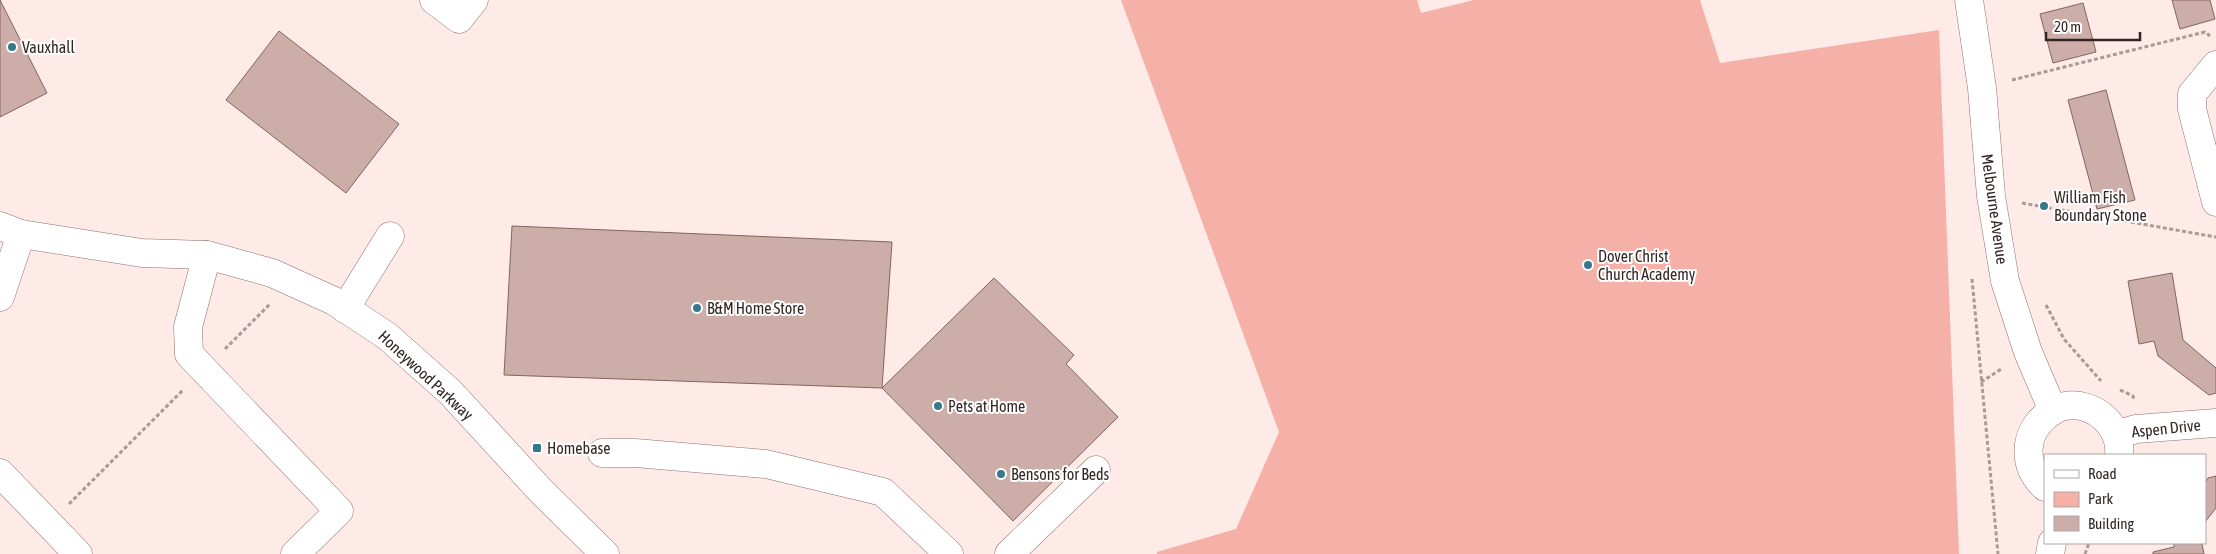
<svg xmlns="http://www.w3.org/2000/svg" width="2216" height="554" font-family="'Asap Condensed',sans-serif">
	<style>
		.green { fill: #f5b0a7 }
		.building { fill: #cdada8; stroke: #816560 }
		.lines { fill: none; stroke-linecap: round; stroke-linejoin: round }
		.minor-casing { stroke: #8e716c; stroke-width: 29 }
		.path { stroke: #aa9996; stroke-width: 3; stroke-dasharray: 4 2.5; stroke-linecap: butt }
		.minor { stroke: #fff; stroke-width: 28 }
		.poi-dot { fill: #36798a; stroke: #fff; stroke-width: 2 }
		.labels { text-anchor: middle; stroke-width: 4; stroke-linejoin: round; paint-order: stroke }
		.poi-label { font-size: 16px; fill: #322624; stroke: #fff; text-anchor: start }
		.street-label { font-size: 16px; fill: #322624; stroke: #fff }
	</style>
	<rect width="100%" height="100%" fill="#feeae7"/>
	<!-- green -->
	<path class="green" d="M1121,0H1417L1421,13L1474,0H1700L1720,63L1939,30L1959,554H1157V552L1236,529L1279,432Z"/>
	<!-- building -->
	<g class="building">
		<path d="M0,0L47,93L0,117Z"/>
		<path d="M2172,0H2210L2215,19L2180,29Z"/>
		<path d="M2083,3L2096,52L2053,63L2040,14Z"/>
		<path d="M279,31L399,124L346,193L226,100Z"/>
		<path d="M2106,90L2135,200L2097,209L2068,100Z"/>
		<path d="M512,226L892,242L882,388L504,375Z"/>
		<path d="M2172,273L2183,340L2216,368V393L2209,395L2158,356L2154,341L2139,344L2128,281Z"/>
		<path d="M994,278L1074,355L1066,364L1118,417L1013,521L882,388Z"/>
		<path d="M2216,476V508L2205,522V483L2208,478Z"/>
		<path d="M2174,543H2199L2202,544L2204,554H2153V552L2174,547Z"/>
	</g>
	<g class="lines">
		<!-- minor casing -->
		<g class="minor-casing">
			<g id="minor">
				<path d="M434,0L459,19L474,0"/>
				<path d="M1969,0L1982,88L1991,196L2005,281L2028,352L2053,411"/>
				<path d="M2216,65L2192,94V109L2216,202"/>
				<path d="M0,226L21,234L142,253L207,255L272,273L334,301L387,336L450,392L541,491L605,554"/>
				<path d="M207,255L188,327L189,354L339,511L295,554"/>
				<path d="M0,297L21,234"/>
				<path d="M345,309L390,236"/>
				<path d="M2116,435L2136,429L2216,423"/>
				<path d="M602,453H635L766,464L883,492L949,554"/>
				<path d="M0,473L78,554"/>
				<path d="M2045,487C2022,466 2023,433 2048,414C2053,411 2059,406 2065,406C2094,401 2122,426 2119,455"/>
				<path d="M1009,554L1096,470"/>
				<path d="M2050,554L2052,543"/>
			</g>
		</g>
		<!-- path -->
		<g class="path">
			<path d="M2012,80L2205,32L2210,36"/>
			<path d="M2022,203L2216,237"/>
			<path d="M1972,279L1998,554"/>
			<path d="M2046,305L2064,339L2101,381"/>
			<path d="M225,349L270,304"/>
			<path d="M1981,382L2003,368"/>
			<path d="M2120,390L2133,396L2134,400"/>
			<path d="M69,504L183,390"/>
			<path d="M2085,554L2089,543"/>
		</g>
		<!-- minor -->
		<use href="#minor" class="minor"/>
	</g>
	<!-- markers -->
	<g class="poi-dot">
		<circle cx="12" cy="47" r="5"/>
		<circle cx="2044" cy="206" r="5"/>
		<circle cx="1588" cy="265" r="5"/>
		<circle cx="697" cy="308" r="5"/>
		<circle cx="938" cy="406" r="5"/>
		<rect x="532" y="443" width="10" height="10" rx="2.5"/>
		<circle cx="1001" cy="474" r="5"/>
	</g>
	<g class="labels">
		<!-- poi labels -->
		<g class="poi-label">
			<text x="22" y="53">Vauxhall</text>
			<text x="2054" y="203">William Fish<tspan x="2054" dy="18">Boundary Stone</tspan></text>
			<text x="1598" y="262">Dover Christ<tspan x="1598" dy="18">Church Academy</tspan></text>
			<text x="707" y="314">B&amp;M Home Store</text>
			<text x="948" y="412">Pets at Home</text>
			<text x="547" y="454">Homebase</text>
			<text x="1011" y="480">Bensons for Beds</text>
		</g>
		<!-- street labels -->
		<g class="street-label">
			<text transform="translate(1995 209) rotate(82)" y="6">Melbourne Avenue</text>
			<text transform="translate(426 375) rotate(43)" y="6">Honeywood Parkway</text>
			<text transform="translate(2166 428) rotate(-6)" y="6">Aspen Drive</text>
		</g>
	</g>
	<!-- legend -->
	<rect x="2044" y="454" width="162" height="90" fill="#ffffff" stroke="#ada8a7"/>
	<rect x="2054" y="470" width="25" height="8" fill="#ffffff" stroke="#ada8a7"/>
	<text x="2088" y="479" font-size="15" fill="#322624">Road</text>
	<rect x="2054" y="492" width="25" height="15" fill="#f5b0a7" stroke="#ada8a7"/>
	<text x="2088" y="504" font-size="15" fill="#322624">Park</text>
	<rect x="2054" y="516" width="25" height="15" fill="#cdada8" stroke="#ada8a7"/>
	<text x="2088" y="529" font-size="15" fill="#322624">Building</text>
	<!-- scale -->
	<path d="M2046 32v8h94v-8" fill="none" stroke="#322624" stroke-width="2.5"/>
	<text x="2054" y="32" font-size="15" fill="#322624" stroke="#ffffff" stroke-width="4" paint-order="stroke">20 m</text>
</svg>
